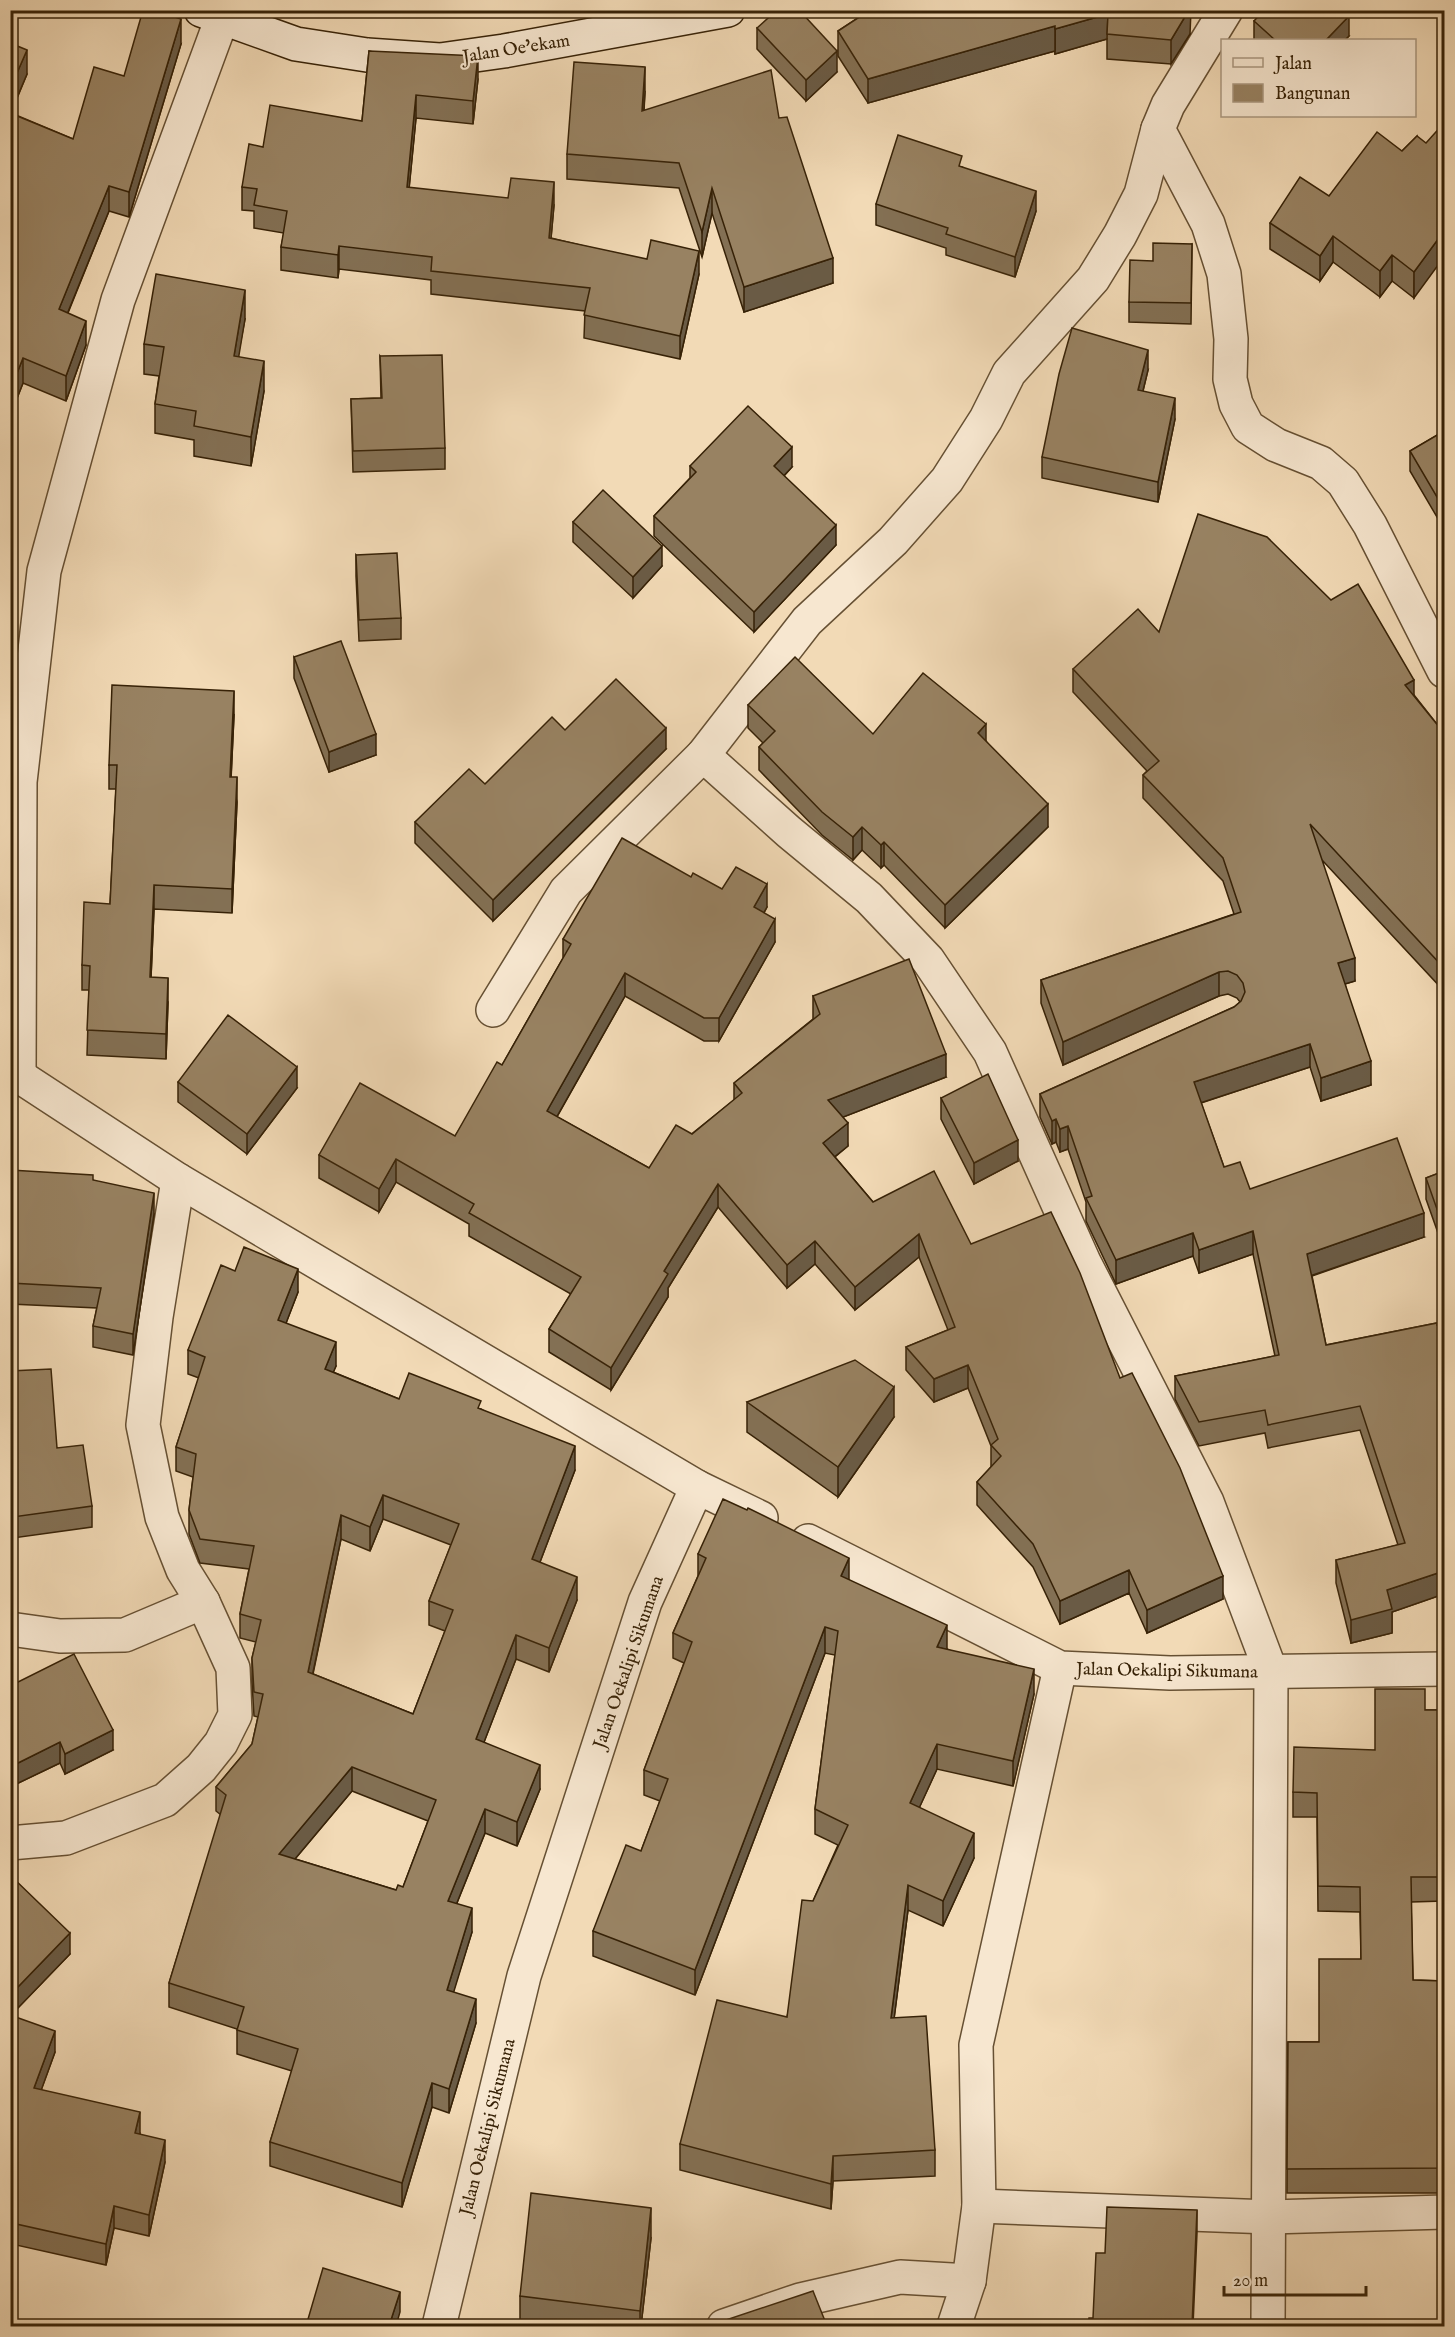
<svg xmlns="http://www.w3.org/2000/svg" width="1455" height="2337" font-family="'IM FELL English',serif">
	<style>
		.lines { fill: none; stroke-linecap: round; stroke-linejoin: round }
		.street-casing { stroke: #665033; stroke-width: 36 }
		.secondary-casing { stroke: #372207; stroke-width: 36 }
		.street { stroke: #f7e7d0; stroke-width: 33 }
		.secondary { stroke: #f7e7d0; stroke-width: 33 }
		.wall { fill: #837054; stroke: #372207; stroke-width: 1.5; fill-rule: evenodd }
		.shaded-wall { fill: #6a5b45; stroke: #372207; stroke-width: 1.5 }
		.building { fill: #988262; stroke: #372207; stroke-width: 1.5; fill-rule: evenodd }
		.labels { text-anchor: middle; stroke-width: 4.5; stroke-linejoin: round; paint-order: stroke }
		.street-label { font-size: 18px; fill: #372207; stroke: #f7e7d0 }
	</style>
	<rect width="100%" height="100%" fill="#f2dab6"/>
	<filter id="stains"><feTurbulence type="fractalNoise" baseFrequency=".00333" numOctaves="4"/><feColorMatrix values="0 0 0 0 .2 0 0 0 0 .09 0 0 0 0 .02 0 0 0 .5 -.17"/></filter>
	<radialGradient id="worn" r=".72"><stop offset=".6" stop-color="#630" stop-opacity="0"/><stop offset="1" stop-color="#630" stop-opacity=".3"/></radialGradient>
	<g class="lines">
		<!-- street casing -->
		<g class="street-casing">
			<g id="street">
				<path d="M1226,10L1168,105L1158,129L1208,224L1224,274L1231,339L1230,379L1236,404L1248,427L1276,445L1321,463L1343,482L1370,525L1444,671"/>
				<path d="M703,755L789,832L869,898L928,960L990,1052L1084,1262L1207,1502L1271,1672L1268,2326"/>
				<path d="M493,1010L566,891L703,755L807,621L893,541L947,480L986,419L1009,373L1093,279L1120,235L1141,194L1158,129"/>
				<path d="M10,1076H19L178,1180L697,1487"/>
				<path d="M19,1076L20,782L44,571L118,300L222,18"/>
				<path d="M808,1541L1060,1668L1170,1673L1444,1669"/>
				<path d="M10,1629L60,1636L125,1635L203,1602"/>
				<path d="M10,1843L66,1838L165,1800L201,1768L221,1743L235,1715L233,1668L203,1602L183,1570L162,1517L143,1425L156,1317L178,1180"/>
				<path d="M979,2206L1270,2217L1444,2212"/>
				<path d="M439,2326L524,1976L645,1602L697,1487L761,1518"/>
				<path d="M724,2326L800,2300L900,2277L969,2281"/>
				<path d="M954,2326L969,2281L979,2206L976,2045L1060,1668"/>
			</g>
		</g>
		<!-- secondary casing -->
		<g class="secondary-casing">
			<path id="secondary" d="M201,10L296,44L367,55L440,60L504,51L728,10"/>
		</g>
		<!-- street -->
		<use href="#street" class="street"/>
		<!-- secondary -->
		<use href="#secondary" class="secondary"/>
	</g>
	<!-- wall -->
	<g class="wall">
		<path d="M870,10L1190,34L1171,64L1107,59V39L1055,54V51L868,103L838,56V31Z"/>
		<path d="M1254,21L1349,36L1345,40H1254Z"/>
		<path d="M757,28L837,72L806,101L757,49Z"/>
		<path d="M10,43L27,74L11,113L73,139L124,76L181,44L129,217L109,211L68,313L86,345L66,401L23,383L10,416Z"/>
		<path d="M369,51L478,79L473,124L416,118L409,188L554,205L551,238L699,274L680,359L584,338L585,311L431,294V280L339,269L338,278L281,270V247L284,233L254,228V211L242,210V187L263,147L362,121Z"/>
		<path d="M645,92L644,111L779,118L833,283L744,312L712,213L702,257L679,188L567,179V154Z"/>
		<path d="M1417,136L1414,298L1392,281L1380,297L1333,262L1320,281L1270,249V223L1329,196L1402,151Z"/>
		<path d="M962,167L1036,211L1015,277L946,255V248L876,225V204Z"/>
		<path d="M1192,244L1191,324L1129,322V302L1153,261Z"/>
		<path d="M245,319L238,356L264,391L251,466L194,456V440L155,433V404L159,376L144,374V344Z"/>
		<path d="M380,356L445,448V469L353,472L351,399L381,398Z"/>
		<path d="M1148,370L1143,391L1175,419L1158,502L1042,478V457Z"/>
		<path d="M1444,431V529L1410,471V451Z"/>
		<path d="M690,466L792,467L784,476L836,545L754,632L654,536V516L690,478Z"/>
		<path d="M573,522L662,566L633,598L573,542Z"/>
		<path d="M356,555L401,618V639L359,641L356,576Z"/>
		<path d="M1159,632L1414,695L1444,733V991L1322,860L1355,981L1345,984L1371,1085L1321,1101L1310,1067L1201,1103L1224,1167L1250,1189L1424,1237L1312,1276L1326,1345L1437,1323L1444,1594L1392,1612V1633L1351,1643L1336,1583V1560L1398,1545L1360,1430L1268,1448L1265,1433L1199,1446L1175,1399V1376L1275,1356L1253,1254L1199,1273L1193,1256L1116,1284L1086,1221V1202L1068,1149L1060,1152L1056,1142L1052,1144L1040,1117V1094L1234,1007L1240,1002L1237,998L1228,994L1219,996L1063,1065L1041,1003V980L1234,914L1223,881L1143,798V775L1147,771L1073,692V669Z"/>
		<path d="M294,657L376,755L329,772L294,678Z"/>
		<path d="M748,705L873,734L986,741L1048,827L945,928L884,865L881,868L862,850L853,860L822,835L759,770V747L763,743L748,728Z"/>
		<path d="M234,715L231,777L237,802L232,913L154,909L151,977L168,1002L166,1059L87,1055L89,990H82V965L110,904L116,789H109V765Z"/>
		<path d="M565,730L666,749L493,921L415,843V822L485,784Z"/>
		<path d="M691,877L767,907L764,913L775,942L719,1041H704L625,996L557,1117L649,1168L734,1100V1083L813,1019V996L946,1077L843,1117L848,1146L835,1157L873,1202L971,1244L1120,1378L1223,1599L1147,1633L1129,1593L1060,1624L1033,1567L977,1505V1482L991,1467V1446L968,1388L934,1402L906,1370V1347L948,1330L919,1257L855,1310L815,1264L787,1288L718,1207L668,1288V1297L611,1390L549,1352V1329L571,1294L469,1236V1224L396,1182L379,1212L319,1178V1155L455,1136L502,1065L563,958V939Z"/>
		<path d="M178,1082L297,1088L247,1154L178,1102Z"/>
		<path d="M941,1098L1018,1161L974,1184L941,1119Z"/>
		<path d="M10,1170L93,1180L154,1214L133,1355L93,1347V1326L97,1308L10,1304Z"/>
		<path d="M1444,1171V1250L1426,1199V1178Z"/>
		<path d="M235,1271L298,1292L286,1323L336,1366L333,1372L399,1399L481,1409L575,1470L540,1562L577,1600L549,1672L516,1659L484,1742L540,1789L517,1846L485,1833L457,1903L472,1932L453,1992L476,2023L449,2113L432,2107L402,2207L270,2166V2142L292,2071L237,2054V2029L169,2007V1983L221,1815L216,1811V1787L252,1744L258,1717L254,1716L252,1682V1658L256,1642L240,1638V1614L249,1569L200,1563L189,1534V1510L193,1477L176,1471V1447L199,1378L188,1374V1350ZM383,1519L451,1545L429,1601V1625L445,1631L413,1714L313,1674L341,1539L370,1551ZM352,1791L428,1821L403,1887L396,1890L295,1859Z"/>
		<path d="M10,1371L92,1506V1527L13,1538L10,1522Z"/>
		<path d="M747,1402L894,1417L838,1497L747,1432Z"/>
		<path d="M698,1554L849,1580L947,1649L1034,1694L1013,1786L937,1769L919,1808L974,1858L943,1926L908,1910L894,2018L935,2150V2176L833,2181L831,2209L680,2170V2144L787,2017L813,1901L838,1845L815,1834V1809L835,1655L825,1653L695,1995L593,1956V1931L641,1851L660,1801L644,1795V1770L684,1663L673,1658V1633L698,1576Z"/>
		<path d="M10,1686L113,1750L65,1774L60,1763L10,1787Z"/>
		<path d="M1425,1710H1444V1901L1411,1902L1413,1980L1444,1981V2193H1287L1288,2042H1319L1361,1959L1360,1912L1318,1911L1317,1817H1293V1792L1375,1750Z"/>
		<path d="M10,1875L70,1954L16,2010L10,2005Z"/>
		<path d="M10,2015L55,2052L41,2090L140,2133V2134L165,2162L149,2236L114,2228L106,2265L16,2245Z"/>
		<path d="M651,2238L641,2326H520V2296Z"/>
		<path d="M714,2324L827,2326H714Z"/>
	</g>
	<!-- shaded-wall -->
	<g class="shaded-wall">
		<path d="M1189,10H1191L1190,34L1171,64V40Z"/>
		<path d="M1108,14L1107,39L1055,54V29Z"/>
		<path d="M1349,16V36L1345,40H1326Z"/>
		<path d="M181,19V44L129,217V192Z"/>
		<path d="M1055,26V51L868,103V79Z"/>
		<path d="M27,50V74L10,114V89Z"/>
		<path d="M837,51V72L806,101V80Z"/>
		<path d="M478,56V79L473,124V101Z"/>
		<path d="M645,67V92L642,136V111Z"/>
		<path d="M416,95V118L407,210V187Z"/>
		<path d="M554,182V205L549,261V238Z"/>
		<path d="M109,186V211L59,334V309Z"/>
		<path d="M712,188V213L702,257V232Z"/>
		<path d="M1036,191V211L1015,277V257Z"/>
		<path d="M1444,231V257L1414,298V272Z"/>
		<path d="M1333,236V262L1320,281V256Z"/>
		<path d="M339,246V269L338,278V255Z"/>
		<path d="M699,251V274L680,359V336Z"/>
		<path d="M1392,255V281L1380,297V271Z"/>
		<path d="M833,258V283L744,312V287Z"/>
		<path d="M245,290V319L234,385V356Z"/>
		<path d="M86,321V345L66,401V376Z"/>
		<path d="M1148,350V370L1138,411V390Z"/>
		<path d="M23,358V383L10,416V391Z"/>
		<path d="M264,361V391L251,466V437Z"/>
		<path d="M1175,398V419L1158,502V482Z"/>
		<path d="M792,447V467L774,486V466Z"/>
		<path d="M836,525V545L754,632V612Z"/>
		<path d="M662,546V566L633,598V577Z"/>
		<path d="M1414,680V703L1405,685Z"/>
		<path d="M234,691V715L230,802V777Z"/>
		<path d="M986,724V747L978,733Z"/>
		<path d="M666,728V749L493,921V900Z"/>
		<path d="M376,734V755L329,772V752Z"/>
		<path d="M237,777V802L232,913V889Z"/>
		<path d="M1048,804V827L945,928V905Z"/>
		<path d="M862,827V850L853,860V837Z"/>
		<path d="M884,842V865L881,868V845Z"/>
		<path d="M767,884V907L754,930V907Z"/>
		<path d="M154,885V909L150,1001V977Z"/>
		<path d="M775,919V942L719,1041V1018Z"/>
		<path d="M1355,958V981L1338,986V963Z"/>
		<path d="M1219,972V996L1063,1065V1042Z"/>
		<path d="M625,973V996L547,1134V1111Z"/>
		<path d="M168,978V1002L166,1059V1034Z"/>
		<path d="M1310,1044V1067L1194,1105V1082Z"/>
		<path d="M946,1054V1077L828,1123V1100Z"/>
		<path d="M1371,1061V1085L1321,1101V1078Z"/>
		<path d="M297,1067V1088L247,1154V1134Z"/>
		<path d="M1056,1119V1142L1052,1144V1121Z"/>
		<path d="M848,1123V1146L823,1166V1143Z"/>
		<path d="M1068,1126V1149L1060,1152V1129Z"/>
		<path d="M1018,1140V1161L974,1184V1163Z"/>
		<path d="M396,1159V1182L379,1212V1189Z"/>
		<path d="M718,1184V1207L668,1288V1297L611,1390V1368L664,1271Z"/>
		<path d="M154,1193V1214L133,1355V1334Z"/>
		<path d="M1424,1213V1237L1307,1277V1254Z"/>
		<path d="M1253,1231V1254L1199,1273V1250Z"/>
		<path d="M1193,1233V1256L1116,1284V1260Z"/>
		<path d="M919,1234V1257L855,1310V1287Z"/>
		<path d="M815,1241V1264L787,1288V1265Z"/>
		<path d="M298,1269V1292L278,1344V1320Z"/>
		<path d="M336,1342V1366L325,1392V1369Z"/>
		<path d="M968,1365V1388L934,1402V1379Z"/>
		<path d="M894,1387V1417L838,1497V1467Z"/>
		<path d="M575,1446V1470L532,1583V1559Z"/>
		<path d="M383,1495V1519L370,1551V1527Z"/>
		<path d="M341,1515V1539L308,1696V1672Z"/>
		<path d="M849,1558V1584L841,1576Z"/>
		<path d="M1129,1570V1593L1060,1624V1601Z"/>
		<path d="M1444,1571V1594L1392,1612V1633L1351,1643V1620L1387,1590Z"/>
		<path d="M1223,1576V1599L1147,1633V1610Z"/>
		<path d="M577,1577V1600L549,1672V1648Z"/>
		<path d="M947,1625V1650L937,1647Z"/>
		<path d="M825,1627V1653L695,1995V1970Z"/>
		<path d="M516,1635V1659L476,1763V1739Z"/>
		<path d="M1034,1669V1694L1013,1786V1761Z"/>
		<path d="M113,1730V1750L65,1774V1754Z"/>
		<path d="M60,1742V1763L10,1787V1767Z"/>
		<path d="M937,1744V1769L910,1828V1803Z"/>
		<path d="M540,1765V1789L517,1846V1822Z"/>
		<path d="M352,1767V1791L279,1878V1854Z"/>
		<path d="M485,1809V1833L448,1925V1901Z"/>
		<path d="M974,1833V1858L943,1926V1901Z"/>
		<path d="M908,1885V1910L891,2043V2018Z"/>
		<path d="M472,1908V1932L447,2014V1990Z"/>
		<path d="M70,1933V1954L16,2010V1989Z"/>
		<path d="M476,1999V2023L449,2113V2089Z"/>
		<path d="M55,2031V2052L34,2110V2088Z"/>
		<path d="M432,2083V2107L402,2207V2183Z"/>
		<path d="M140,2112V2133L135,2155V2133Z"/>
		<path d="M165,2140V2162L149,2236V2215Z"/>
		<path d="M833,2156V2181L831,2209V2184Z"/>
		<path d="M114,2206V2228L106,2265V2244Z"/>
		<path d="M651,2208V2238L641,2326H640V2311Z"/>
		<path d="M1197,2210V2233L1193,2326H1192Z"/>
		<path d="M16,2224V2245L10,2268V2246Z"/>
		<path d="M400,2292V2312L396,2326H389Z"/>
	</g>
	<!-- building -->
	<g class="building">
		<path d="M143,10H153L181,19L129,192L109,186L59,309L86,321L66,376L23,358L10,391V113L73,139L94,67L124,76Z"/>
		<path d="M777,10H799L837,51L806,80L757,28Z"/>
		<path d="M870,10H1189L1171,40L1107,34L1108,14L1055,29V26L868,79L838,31Z"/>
		<path d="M1264,10H1343L1349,16L1326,40H1275L1254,21Z"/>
		<path d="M10,43L27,50L10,89Z"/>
		<path d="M369,51L478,56L473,101L416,95L407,187L508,198L511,178L554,182L549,238L647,259L651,240L699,251L680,336L584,315L590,288L431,271L432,257L339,246L338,255L281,247L287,211L254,205L257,189L242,187L249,144L263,147L270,105L362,121Z"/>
		<path d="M574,62L645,67L642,111L771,70L779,118L787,117L833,258L744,287L712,188L702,232L679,163L567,154Z"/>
		<path d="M1444,123V231L1414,272L1392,255L1380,271L1333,236L1320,256L1270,223L1300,177L1329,196L1377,132L1402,151L1417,136L1426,143Z"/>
		<path d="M898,135L962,156L959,166L1036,191L1015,257L946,234L948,228L876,204Z"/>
		<path d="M1153,243L1192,244L1191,303L1129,302L1130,260L1153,261Z"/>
		<path d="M156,274L245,290L234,356L264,361L251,437L194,426L196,411L155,404L164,347L144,344Z"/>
		<path d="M1072,328L1148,350L1138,390L1175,398L1158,482L1042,457L1059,374Z"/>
		<path d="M442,355L445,448L353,451L351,399L382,398L380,356Z"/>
		<path d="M748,406L792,447L774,466L836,525L754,612L654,516L696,472L690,466Z"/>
		<path d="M1444,431V509L1410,451Z"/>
		<path d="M603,490L662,546L633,577L573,522Z"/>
		<path d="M1198,514L1267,537L1331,600L1358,584L1414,680L1405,685L1444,733V968L1310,824L1355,958L1338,963L1371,1061L1321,1078L1310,1044L1194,1082L1224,1167L1240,1162L1250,1189L1397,1138L1424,1213L1307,1254L1326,1345L1437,1323V1325L1444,1323V1571L1387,1590L1392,1609L1351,1620L1336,1560L1405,1543L1360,1406L1268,1425L1265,1410L1199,1422L1175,1376L1279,1355L1253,1231L1199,1250L1193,1233L1116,1260L1086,1198L1092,1196L1068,1126L1060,1129L1056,1119L1052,1121L1040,1094L1234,1007L1241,1001L1245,992L1243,983L1237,975L1228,971L1219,972L1063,1042L1041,980L1241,912L1223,858L1143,775L1159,761L1073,669L1138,609L1159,632Z"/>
		<path d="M397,553L401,618L359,620L356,555Z"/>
		<path d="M341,641L376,734L329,752L294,657Z"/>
		<path d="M795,657L873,734L923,673L986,724L978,733L1048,804L945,905L884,842L881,845L862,827L853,837L822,812L759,747L775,731L748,705Z"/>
		<path d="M616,679L666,728L493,900L415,822L469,769L485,784L552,717L565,730Z"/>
		<path d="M112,685L234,691L230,777H237L232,889L154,885L150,977L168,978L166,1034L87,1030L90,966L82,965L84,902L110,904L117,765H109Z"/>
		<path d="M622,838L691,877L693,873L722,889L736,867L767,884L754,907L775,919L719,1018H704L625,973L547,1111L649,1168L676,1125L692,1134L742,1093L734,1083L820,1014L813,996L909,959L946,1054L828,1100L848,1123L823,1143L873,1202L934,1171L971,1244L1051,1212L1080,1273L1120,1378L1132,1373L1180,1468L1223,1576L1147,1610L1129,1570L1060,1601L1033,1544L977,1482L1001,1456L991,1445L998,1439L968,1365L934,1379L906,1347L955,1327L919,1234L855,1287L815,1241L787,1265L718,1184L664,1271L668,1274L611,1368L549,1329L581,1277L469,1213L474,1204L396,1159L379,1189L319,1155L360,1083L455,1136L497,1062L502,1065L571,944L563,939Z"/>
		<path d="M228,1015L297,1067L247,1134L178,1082Z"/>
		<path d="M988,1074L1018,1140L974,1163L941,1098Z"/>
		<path d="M10,1170L93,1175V1180L154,1193L133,1334L93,1326L101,1288L10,1283Z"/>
		<path d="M1444,1171V1229L1426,1178Z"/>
		<path d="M244,1247L298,1269L278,1320L336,1342L325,1369L399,1399L409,1373L481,1401L478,1408L575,1446L532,1559L577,1577L549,1648L516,1635L476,1739L540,1765L517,1822L485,1809L448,1901L472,1908L447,1990L476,1999L449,2089L432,2083L402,2183L270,2142L298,2049L237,2030L244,2007L169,1983L226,1795L216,1787L252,1744L263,1694L254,1692L252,1658L261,1620L240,1614L254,1546L200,1539L189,1510L196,1454L176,1447L205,1357L188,1350L221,1265L235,1271ZM383,1495L459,1524L429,1601L453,1610L413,1714L308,1672L341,1515L370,1527ZM352,1767L436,1800L403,1887L398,1885L396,1890L279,1854Z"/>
		<path d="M855,1360L894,1387L838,1467L747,1402Z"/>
		<path d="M51,1369L57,1448L83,1445L92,1506L13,1517L10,1501V1371Z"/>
		<path d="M723,1499L747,1510L748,1508L849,1558L841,1576L947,1625L937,1647L1034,1669L1013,1761L937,1744L910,1803L974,1833L943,1901L908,1885L891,2018L926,2016L935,2150L833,2156L831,2184L680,2144L717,2000L787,2017L802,1900L813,1901L848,1825L815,1809L838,1631L825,1627L695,1970L593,1931L626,1845L641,1851L668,1779L644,1770L692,1642L673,1633L706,1558L698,1554Z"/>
		<path d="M74,1654L113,1730L65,1754L60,1742L10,1767V1686Z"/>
		<path d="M1375,1689H1425V1710H1444V1877H1411L1413,1980L1444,1981V2168L1287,2169L1288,2042H1319V1959H1361L1360,1887L1318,1886L1317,1793L1293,1792L1294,1747L1375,1750Z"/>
		<path d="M10,1875L70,1933L16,1989L10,1984Z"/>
		<path d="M10,2015L55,2031L34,2088L140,2112L135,2133L165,2140L149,2215L114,2206L106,2244L16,2224L10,2246Z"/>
		<path d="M531,2193L651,2208L640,2311L520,2296Z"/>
		<path d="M1107,2207L1197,2210L1192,2326H1088L1089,2318H1093L1096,2253H1105Z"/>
		<path d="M323,2268L400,2292L389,2326H306Z"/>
		<path d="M813,2291L827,2326H735L714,2324Z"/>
		<path d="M10,2321L23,2326H10Z"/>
	</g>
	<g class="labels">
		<!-- street labels -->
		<g class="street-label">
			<text transform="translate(516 48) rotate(-9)" y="6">Jalan Oe'ekam</text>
			<text transform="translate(628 1662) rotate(-71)" y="6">Jalan Oekalipi Sikumana</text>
			<text transform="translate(1167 1670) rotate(1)" y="6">Jalan Oekalipi Sikumana</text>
			<text transform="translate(487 2127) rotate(-76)" y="6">Jalan Oekalipi Sikumana</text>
		</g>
	</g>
	<!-- margin -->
	<rect width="1455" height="2337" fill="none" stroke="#f2dab6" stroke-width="36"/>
	<rect x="12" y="12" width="1431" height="2313" fill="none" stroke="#372207" stroke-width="3"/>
	<rect x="18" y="18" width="1419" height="2301" fill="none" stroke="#372207" stroke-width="1.5"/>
	<!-- legend -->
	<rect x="1221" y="39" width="195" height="78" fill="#f7e7d0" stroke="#aa9880" stroke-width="1.5"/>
	<rect x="1233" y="58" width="30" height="9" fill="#f7e7d0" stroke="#aa9880" stroke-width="1.5"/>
	<text x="1275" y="69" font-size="18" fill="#372207">Jalan</text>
	<rect x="1233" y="84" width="30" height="18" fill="#988262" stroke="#aa9880" stroke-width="1.5"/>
	<text x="1275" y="99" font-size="18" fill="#372207">Bangunan</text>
	<!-- scale -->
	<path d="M1224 2286v9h142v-9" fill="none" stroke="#372207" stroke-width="3"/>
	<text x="1233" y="2286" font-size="18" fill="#372207" stroke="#f7e7d0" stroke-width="4.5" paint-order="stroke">20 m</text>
	<rect width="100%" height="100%" filter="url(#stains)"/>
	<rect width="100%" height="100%" fill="url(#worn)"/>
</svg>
